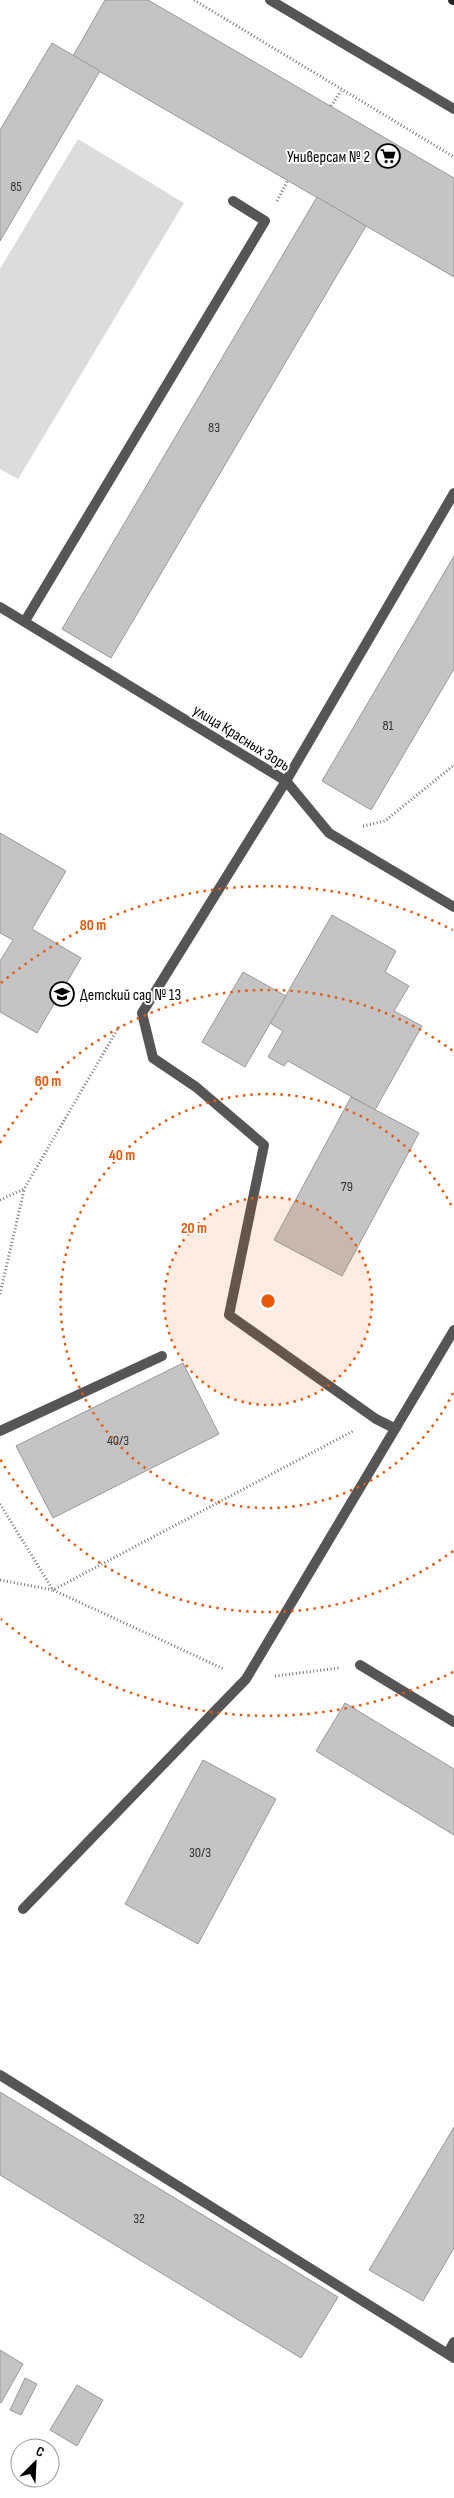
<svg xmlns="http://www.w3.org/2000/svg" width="454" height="2498" font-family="'Sofia Sans Condensed',sans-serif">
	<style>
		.green { fill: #dcdcdc }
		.building { fill: #c4c4c4; stroke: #999 }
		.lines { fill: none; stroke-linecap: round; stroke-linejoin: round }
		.path { stroke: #777; stroke-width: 3; stroke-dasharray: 1 2.5; stroke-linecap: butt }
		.lane { stroke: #555; stroke-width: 10 }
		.street { stroke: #555; stroke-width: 10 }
		.secondary { stroke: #222; stroke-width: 10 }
		.ring { fill: none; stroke: #e8590c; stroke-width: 2.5; stroke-dasharray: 2.5 5 }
		.labels { text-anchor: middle; stroke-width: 4; stroke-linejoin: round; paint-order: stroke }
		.number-label { font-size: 14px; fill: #313131 }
		.poi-label { font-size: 16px; fill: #000; stroke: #fff; text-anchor: end }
		.street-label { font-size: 16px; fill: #000; stroke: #fff }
		.centre { fill: #e8590c; stroke: #fff; stroke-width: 2.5 }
		.ring-label { font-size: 15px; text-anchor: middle; font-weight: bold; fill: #e8590c; stroke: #fff; stroke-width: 4; stroke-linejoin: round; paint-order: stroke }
	</style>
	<rect width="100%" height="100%" fill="#fff"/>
	<!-- green -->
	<path class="green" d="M78,139L184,203L18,479L0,469V269Z"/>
	<!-- building -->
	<g class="building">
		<path d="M105,0H148L454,178V277L73,56Z"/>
		<path d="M52,43L100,71L0,241V130Z"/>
		<path d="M317,197L366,226L111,658L62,629Z"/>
		<path d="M454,556V669L371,810L322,781Z"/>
		<path d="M0,833L66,871L32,929L81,958L37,1033L0,1012V961L13,940L0,933Z"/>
		<path d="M332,915L396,951L385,972L409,986L394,1011L422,1026L375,1110L288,1061L284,1066L268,1057L283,1031L270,1023Z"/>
		<path d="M243,972L286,996L245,1067L202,1042Z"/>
		<path d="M351,1097L419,1133L342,1276L274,1240Z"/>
		<path d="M183,1363L219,1434L53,1518L16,1446Z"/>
		<path d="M345,1703L454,1769V1835L316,1751Z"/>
		<path d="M203,1760L276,1799L198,1944L125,1904Z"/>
		<path d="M0,2092L338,2297L301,2358L0,2175Z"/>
		<path d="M454,2127V2248L423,2301L369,2270Z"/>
		<path d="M0,2350L23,2364L1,2403L0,2402Z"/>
		<path d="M25,2378L37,2384L21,2415L10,2410Z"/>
		<path d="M77,2385L103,2400L77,2446L50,2430Z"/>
	</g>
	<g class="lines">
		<!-- path -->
		<g class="path">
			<path d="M194,0L454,157"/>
			<path d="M331,106L341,91"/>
			<path d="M277,201L288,180"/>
			<path d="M363,826L385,821L454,765"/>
			<path d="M0,1200L24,1189L120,1025"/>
			<path d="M0,1294L24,1190"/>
			<path d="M0,1504L53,1590L224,1669"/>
			<path d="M0,1580L53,1590L353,1431"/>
			<path d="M275,1676L339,1668"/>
		</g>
		<!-- lane -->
		<g class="lane">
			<path d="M270,0L454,109"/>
			<path d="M25,621L265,221L233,201"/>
			<path d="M394,1428L376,1419L229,1315L264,1145L196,1087L153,1058L142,1013L286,781L454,493"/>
			<path d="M0,1431L162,1356"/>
			<path d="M360,1665L454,1722"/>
			<path d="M23,1909L246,1679L454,1330"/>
			<path d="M0,2075L454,2358"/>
			<path d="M448,2353L454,2342"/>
		</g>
		<!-- street -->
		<path class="street" d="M0,607L286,781L329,833L454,907"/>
		<!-- secondary -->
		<path class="secondary" d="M453,0H454"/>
	</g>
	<!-- distance rings -->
	<circle cx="268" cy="1301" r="104" fill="#e8590c" fill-opacity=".12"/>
	<g class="ring">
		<circle cx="268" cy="1301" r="104"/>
		<path d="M453 1393A207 207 0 1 1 453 1209"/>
		<path d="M453 1551A311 311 0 0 1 0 1459M0 1143A311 311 0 0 1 453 1051"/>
		<path d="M453 1672A415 415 0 0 1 1 1619M1 983A415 415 0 0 1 453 930"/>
	</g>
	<!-- icons -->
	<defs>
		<g id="supermarket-ring" transform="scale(1.25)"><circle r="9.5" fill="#fff" stroke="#000" stroke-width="1.5"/><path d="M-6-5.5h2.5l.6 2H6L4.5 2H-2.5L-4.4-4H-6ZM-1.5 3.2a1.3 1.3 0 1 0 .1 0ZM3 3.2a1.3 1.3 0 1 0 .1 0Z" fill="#000"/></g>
		<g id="school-ring" transform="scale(1.25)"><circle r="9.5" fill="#fff" stroke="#000" stroke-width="1.5"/><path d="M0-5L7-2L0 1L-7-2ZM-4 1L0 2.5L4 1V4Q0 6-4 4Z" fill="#000"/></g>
	</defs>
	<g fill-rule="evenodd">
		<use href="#supermarket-ring" x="388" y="156"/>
		<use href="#school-ring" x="62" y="994"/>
	</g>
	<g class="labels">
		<!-- number labels -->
		<g class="number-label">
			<text x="16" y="191">85</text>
			<text x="214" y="432">83</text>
			<text x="388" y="730">81</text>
			<text x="347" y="1191">79</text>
			<text x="118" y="1445">40/3</text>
			<text x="200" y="1857">30/3</text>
			<text x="139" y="2223">32</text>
		</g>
		<!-- poi labels -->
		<g class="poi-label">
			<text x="370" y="162">Универсам № 2</text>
			<text x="80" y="1000" text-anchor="start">Детский сад № 13</text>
		</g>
		<!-- street labels -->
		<g class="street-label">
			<text transform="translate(242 737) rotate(32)" y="6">улица Красных Зорь</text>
		</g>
	</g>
	<circle cx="268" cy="1301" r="8" class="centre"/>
	<g class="ring-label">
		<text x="93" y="930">80 m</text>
		<text x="48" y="1086">60 m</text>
		<text x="122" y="1160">40 m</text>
		<text x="194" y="1233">20 m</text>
	</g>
	<!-- north arrow -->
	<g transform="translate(35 2463) rotate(24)"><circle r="24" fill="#ffffff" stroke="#999999"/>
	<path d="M0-4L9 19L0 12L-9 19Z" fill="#000000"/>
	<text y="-8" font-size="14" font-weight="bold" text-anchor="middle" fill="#000000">С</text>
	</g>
</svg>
